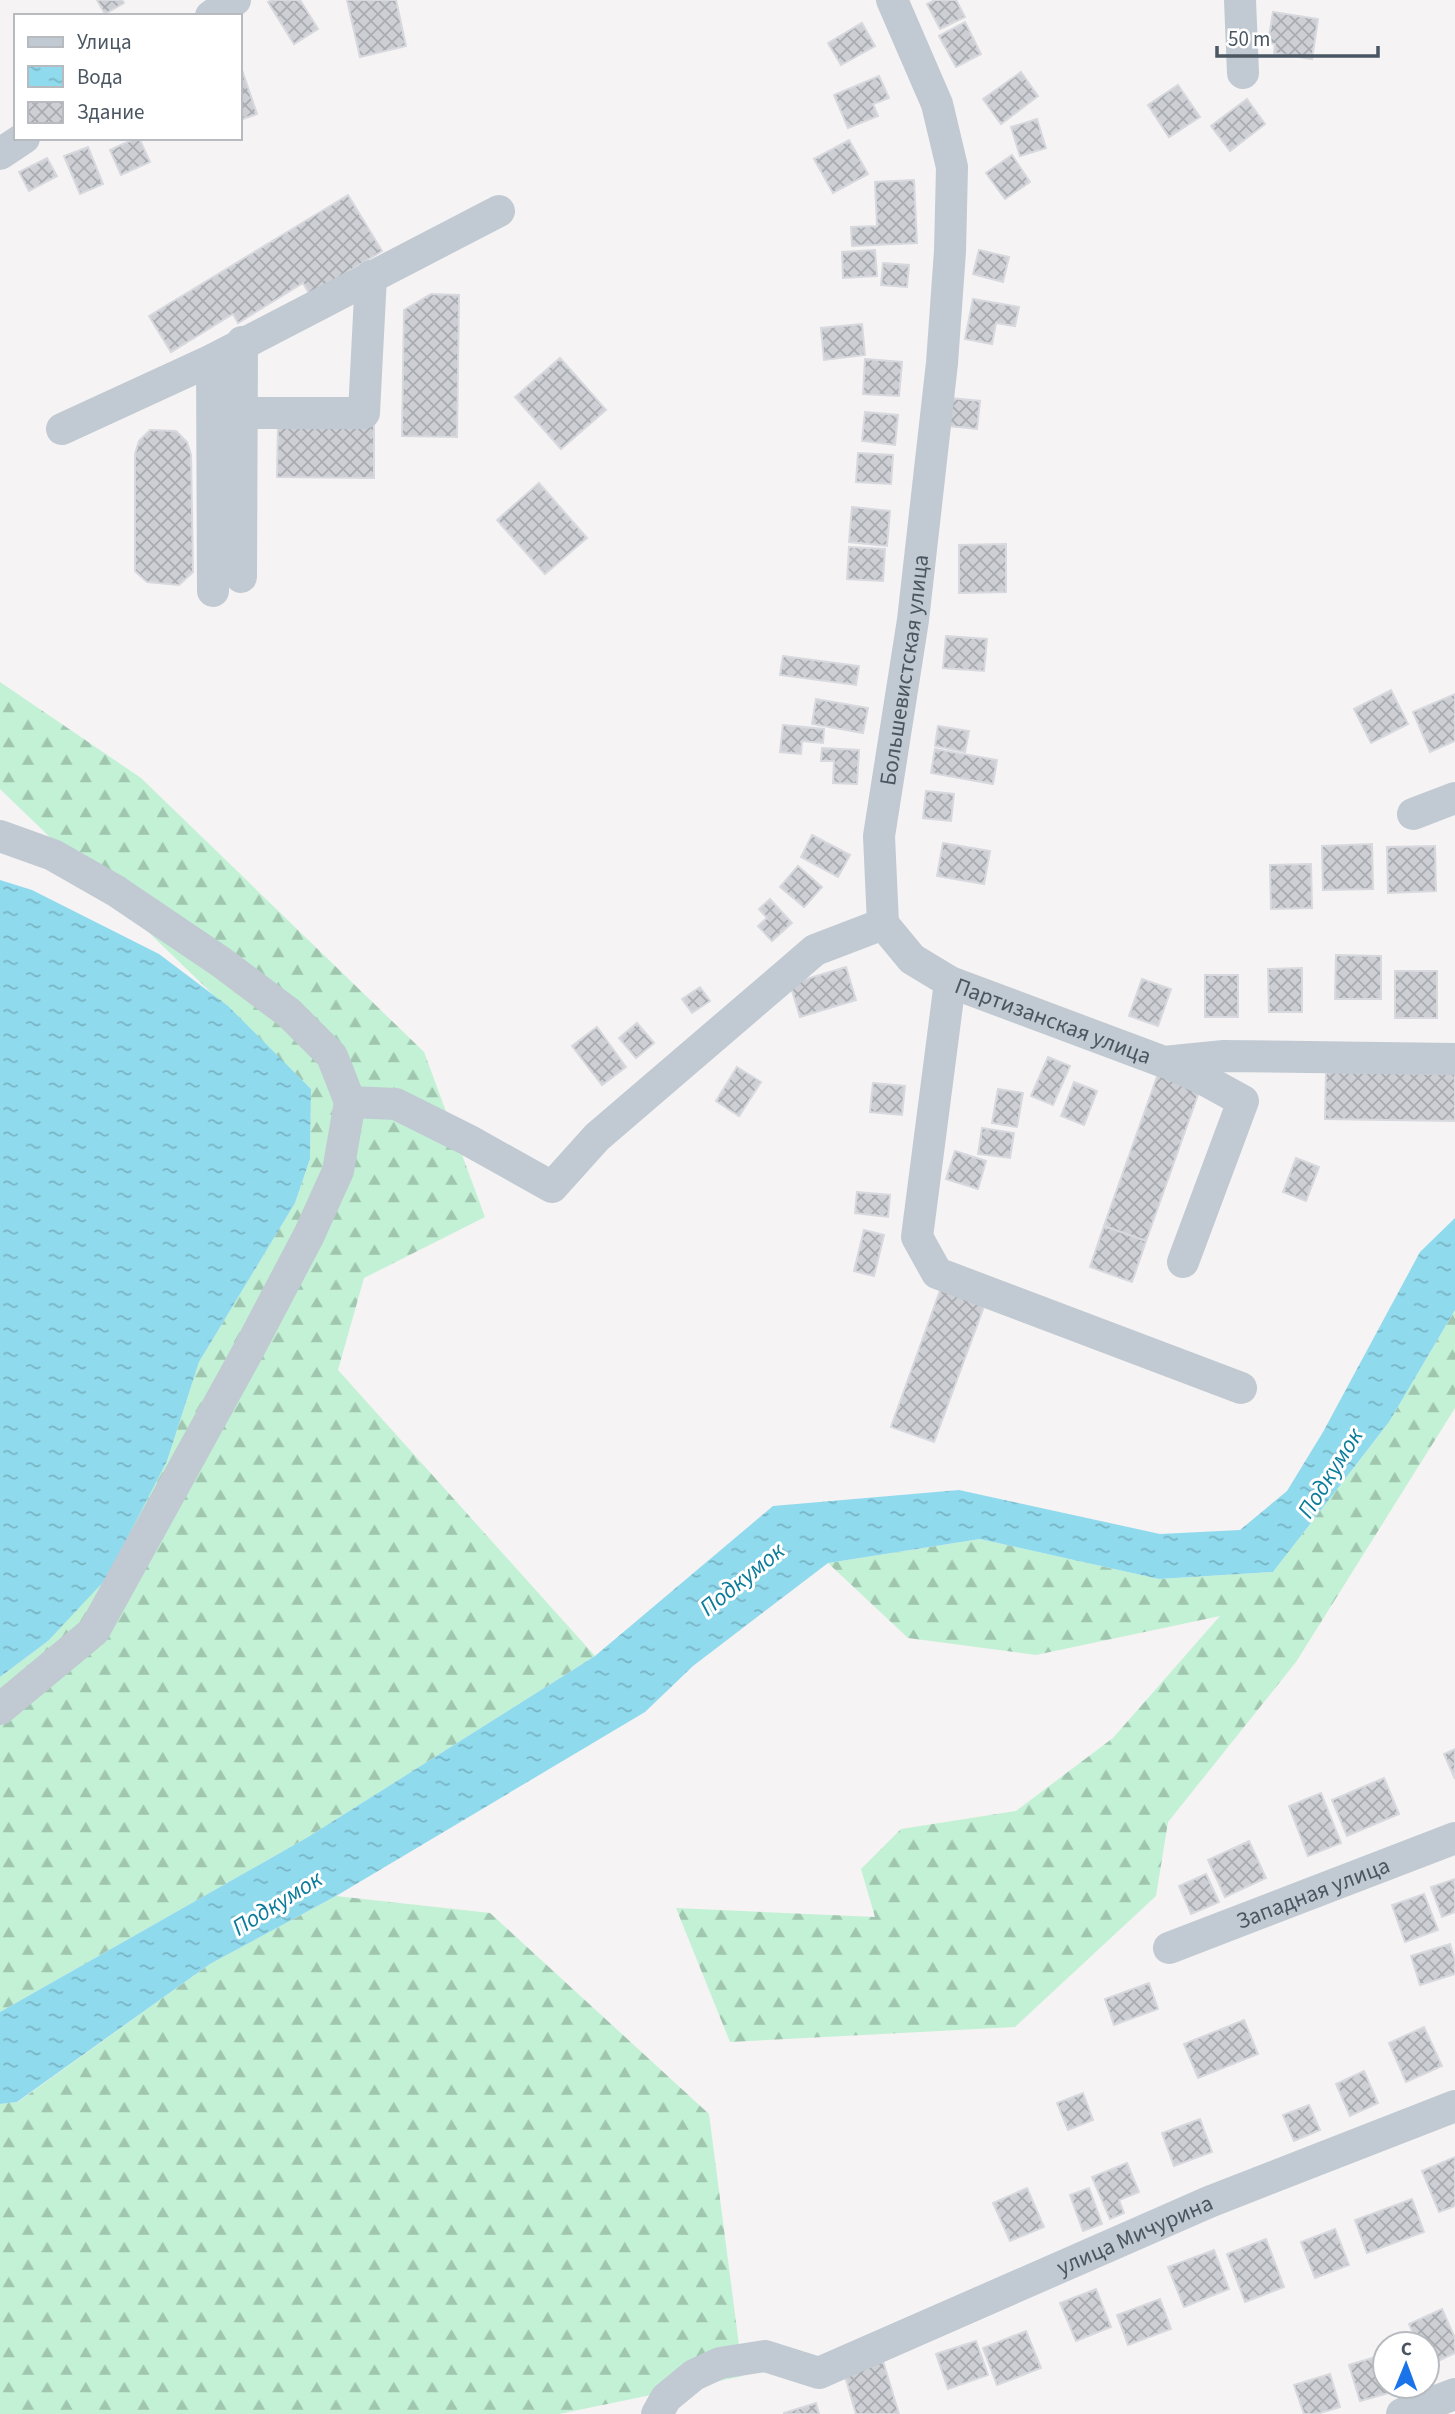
<svg xmlns="http://www.w3.org/2000/svg" width="1455" height="2414" font-family="'Source Sans 3',sans-serif">
	<style>
		.forest { fill: url(#forest-firs) }
		.water { fill: url(#water-ripples) }
		.building { fill: url(#building-cross-hatch); stroke: #d7d9de; stroke-width: 2 }
		.lines { fill: none; stroke-linecap: round; stroke-linejoin: round }
		.minor { stroke: #c1cad2; stroke-width: 32 }
		.labels { text-anchor: middle; stroke-width: 6; stroke-linejoin: round; paint-order: stroke }
		.street-label { font-size: 23px; fill: #4a5661; stroke: #fff }
		.water-label { font-size: 24px; font-style: italic; fill: #0c7c9b; stroke: #fff }
	</style>
	<defs>
		<pattern id="forest-firs" width="22" height="20" patternUnits="userSpaceOnUse" patternTransform="scale(1.75)"><rect width="22" height="20" fill="#c3f1d5"/><path d="M5 1l3.5 6h-7zM16 11l3.5 6h-7z" fill="#a0c6b0"/></pattern>
		<pattern id="water-ripples" width="26" height="14" patternUnits="userSpaceOnUse" patternTransform="scale(1.75)"><rect width="26" height="14" fill="#90daee"/><path d="M2 4q2-2 4 0t4 0M15 11q2-2 4 0t4 0" fill="none" stroke="#78b4c4"/></pattern>
		<pattern id="building-cross-hatch" width="8" height="8" patternUnits="userSpaceOnUse" patternTransform="scale(1.75)"><rect width="8" height="8" fill="#cdcfd5"/><path d="M0 0l8 8M0 8l8-8" fill="none" stroke="#a8abb0"/></pattern>
	</defs>
	<rect width="100%" height="100%" fill="#f5f3f3"/>
	<!-- forest -->
	<g class="forest">
		<path d="M0,682L141,778L424,1052L485,1217L364,1278L338,1370L595,1656L308,1837L0,2012V1677L48,1641L167,1461L199,1362L295,1203L310,1159L311,1089L0,789Z"/>
		<path d="M1455,1310V1408L1296,1662L1168,1822L1156,1896L1015,2027L730,2042L676,1908L875,1917L861,1869L901,1829L1016,1811L1113,1738L1220,1616L1036,1655L908,1638L828,1563L980,1539L1159,1579L1273,1572L1389,1422Z"/>
		<path d="M336,1896L490,1913L709,2114L743,2376L559,2414H0V2104L18,2102L210,1964Z"/>
	</g>
	<!-- water -->
	<g class="water">
		<path d="M0,880L32,890L159,954L228,1006L311,1089L310,1159L295,1203L199,1362L167,1461L106,1579L48,1641L0,1677Z"/>
		<path d="M1455,1218V1310L1389,1422L1273,1572L1159,1579L980,1539L828,1563L693,1666L645,1712L336,1896L210,1964L17,2102L0,2104V2012L308,1837L595,1656L773,1506L959,1490L1160,1534L1240,1530L1287,1491L1323,1432L1420,1252Z"/>
	</g>
	<!-- building -->
	<g class="building">
		<path d="M97,0H122L124,3L105,14Z"/>
		<path d="M272,0H300L318,29L294,44L268,2Z"/>
		<path d="M347,0H396L406,46L360,57Z"/>
		<path d="M935,0H956L965,17L940,29L927,4Z"/>
		<path d="M1273,12L1318,19L1312,59L1274,53L1275,44L1268,43Z"/>
		<path d="M965,22L981,54L956,67L939,36Z"/>
		<path d="M862,23L875,46L841,65L828,43Z"/>
		<path d="M240,64L257,114L240,120Z"/>
		<path d="M1021,72L1038,96L1001,124L983,99Z"/>
		<path d="M879,76L889,98L873,104L878,116L848,128L834,95Z"/>
		<path d="M1178,85L1200,117L1169,137L1148,105Z"/>
		<path d="M1247,99L1265,124L1230,151L1211,126Z"/>
		<path d="M1037,119L1046,148L1020,156L1011,127Z"/>
		<path d="M136,138H139L150,162L121,175L110,150Z"/>
		<path d="M849,140L868,174L833,193L814,159Z"/>
		<path d="M88,147L103,184L80,194L64,156Z"/>
		<path d="M1012,155L1030,182L1005,199L986,173Z"/>
		<path d="M47,158L57,176L29,191L19,172Z"/>
		<path d="M914,180L917,243L852,246L851,227L877,226L875,182Z"/>
		<path d="M348,195L382,251L310,295L303,283L238,323L233,314L171,352L149,316Z"/>
		<path d="M875,250L877,276L843,278L842,252Z"/>
		<path d="M979,250L1009,257L1003,282L973,274Z"/>
		<path d="M883,263L909,265L907,287L881,285Z"/>
		<path d="M431,294L459,295L457,437L402,436L404,310Z"/>
		<path d="M973,299L1019,307L1015,326L996,323L992,344L965,339Z"/>
		<path d="M862,324L865,355L824,360L821,328Z"/>
		<path d="M560,358L606,410L561,449L515,397Z"/>
		<path d="M865,359L902,362L899,396L863,394Z"/>
		<path d="M951,398L980,401L977,429L949,426Z"/>
		<path d="M865,412L898,415L895,445L862,441Z"/>
		<path d="M278,423H374V478L277,477Z"/>
		<path d="M150,430L176,431L187,442L191,455L193,572L179,585L147,582L135,571V454L139,441Z"/>
		<path d="M858,453L893,455L891,484L856,482Z"/>
		<path d="M539,483L587,538L545,574L497,520Z"/>
		<path d="M852,507L890,511L887,546L849,542Z"/>
		<path d="M1006,544V592L959,593V545Z"/>
		<path d="M849,547L885,549L883,581L847,579Z"/>
		<path d="M946,636L987,639L984,671L943,668Z"/>
		<path d="M783,656L859,666L856,685L780,675Z"/>
		<path d="M1391,690L1408,724L1371,743L1354,709Z"/>
		<path d="M1455,694V741L1430,752L1413,712Z"/>
		<path d="M816,699L868,708L863,733L812,724Z"/>
		<path d="M783,725L824,729L823,743L802,741L801,754L780,752Z"/>
		<path d="M938,726L969,731L965,752L935,746Z"/>
		<path d="M822,748L859,750L857,784L833,783L834,761H821Z"/>
		<path d="M935,749L997,760L993,784L931,773Z"/>
		<path d="M926,791L954,794L951,821L923,818Z"/>
		<path d="M812,835L850,855L838,877L801,857Z"/>
		<path d="M943,843L990,851L984,884L937,876Z"/>
		<path d="M1372,844L1373,889L1323,890L1322,846Z"/>
		<path d="M1435,846L1436,891L1388,893L1387,847Z"/>
		<path d="M1311,864L1312,908L1271,909L1270,865Z"/>
		<path d="M798,866L822,887L804,907L780,887Z"/>
		<path d="M770,899L792,923L772,941L758,926L767,918L759,909Z"/>
		<path d="M1336,955L1381,956V999H1335Z"/>
		<path d="M846,967L856,1000L800,1017L790,984Z"/>
		<path d="M1302,968V1012H1269L1268,969Z"/>
		<rect x="1395" y="971" width="42" height="47"/>
		<rect x="1205" y="975" width="33" height="42"/>
		<path d="M1142,979L1171,989L1158,1026L1129,1016Z"/>
		<path d="M700,987L710,1001L692,1013L682,999Z"/>
		<path d="M637,1023L654,1043L636,1058L619,1038Z"/>
		<path d="M597,1027L626,1067L602,1085L572,1046Z"/>
		<path d="M1048,1057L1070,1066L1053,1105L1031,1096Z"/>
		<path d="M737,1067L761,1082L739,1116L716,1101Z"/>
		<path d="M1326,1072L1455,1074V1121L1325,1119Z"/>
		<path d="M1158,1074L1200,1089L1146,1241L1104,1226Z"/>
		<path d="M1074,1082L1097,1091L1084,1125L1061,1116Z"/>
		<path d="M873,1083L905,1086L902,1115L870,1112Z"/>
		<path d="M998,1089L1023,1093L1017,1127L992,1123Z"/>
		<path d="M982,1128L1014,1133L1010,1158L978,1154Z"/>
		<path d="M955,1151L986,1161L978,1189L946,1179Z"/>
		<path d="M1296,1158L1319,1167L1306,1201L1283,1192Z"/>
		<path d="M857,1192L890,1195L888,1217L855,1213Z"/>
		<path d="M1104,1226L1146,1241L1132,1282L1090,1267Z"/>
		<path d="M864,1230L884,1235L874,1276L854,1271Z"/>
		<path d="M942,1285L986,1301L934,1442L891,1427Z"/>
		<path d="M1455,1749V1779L1444,1754Z"/>
		<path d="M1384,1778L1399,1814L1347,1836L1332,1800Z"/>
		<path d="M1321,1793L1341,1843L1308,1856L1289,1806Z"/>
		<path d="M1249,1841L1266,1878L1225,1897L1208,1860Z"/>
		<path d="M1206,1874L1219,1902L1191,1914L1179,1886Z"/>
		<path d="M1455,1879V1912L1442,1917L1431,1887Z"/>
		<path d="M1424,1894L1438,1930L1405,1942L1392,1905Z"/>
		<path d="M1450,1944L1455,1960V1974L1420,1985L1411,1956Z"/>
		<path d="M1149,1983L1158,2009L1114,2025L1105,1999Z"/>
		<path d="M1244,2020L1258,2054L1198,2078L1184,2044Z"/>
		<path d="M1424,2027L1442,2066L1406,2082L1389,2043Z"/>
		<path d="M1364,2071L1378,2103L1350,2116L1336,2084Z"/>
		<path d="M1083,2093L1093,2120L1068,2130L1057,2103Z"/>
		<path d="M1309,2105L1320,2130L1294,2141L1283,2115Z"/>
		<path d="M1200,2119L1212,2152L1174,2166L1162,2133Z"/>
		<path d="M1455,2157V2206L1439,2212L1422,2171Z"/>
		<path d="M1127,2163L1139,2192L1119,2200L1124,2213L1110,2219L1092,2177Z"/>
		<path d="M1027,2188L1044,2227L1010,2241L993,2203Z"/>
		<path d="M1089,2188L1102,2224L1083,2231L1070,2195Z"/>
		<path d="M1412,2199L1424,2232L1367,2253L1355,2220Z"/>
		<path d="M1335,2229L1349,2265L1315,2278L1301,2242Z"/>
		<path d="M1266,2239L1284,2287L1245,2302L1227,2254Z"/>
		<path d="M1214,2250L1229,2289L1184,2307L1168,2267Z"/>
		<path d="M1096,2289L1111,2327L1076,2341L1060,2303Z"/>
		<path d="M1160,2299L1171,2329L1128,2345L1117,2315Z"/>
		<path d="M1442,2309L1455,2338V2353L1428,2366L1427,2344H1418L1409,2324Z"/>
		<path d="M1026,2331L1041,2368L997,2385L983,2348Z"/>
		<path d="M976,2341L988,2375L948,2389L936,2354Z"/>
		<path d="M1385,2354V2386H1403V2389L1360,2401L1349,2365Z"/>
		<path d="M883,2361L899,2414H856L844,2373Z"/>
		<path d="M1330,2374L1340,2407L1317,2414H1304L1294,2385Z"/>
		<path d="M816,2403L819,2414H784V2413Z"/>
	</g>
	<g class="lines">
		<!-- minor -->
		<g class="minor">
			<path d="M1240,0L1243,73"/>
			<path d="M211,16L235,0"/>
			<path d="M0,154L24,138"/>
			<path d="M212,360L213,591"/>
			<path d="M241,413H364L371,276"/>
			<path d="M62,429L212,360L499,211"/>
			<path d="M241,577L242,342"/>
			<path d="M1413,814L1455,798"/>
			<path d="M0,836L53,855L116,891L221,962L289,1013L332,1056L350,1102L338,1171L309,1235L247,1353L94,1631L0,1709"/>
			<path id="s1" d="M883,924L879,836L913,620L942,363L950,251L952,167L937,104L892,0"/>
			<path id="s2" d="M883,924L912,959L950,982L1164,1062L1224,1056L1455,1059"/>
			<path d="M950,982L917,1237L937,1273L1241,1388"/>
			<path d="M1166,1062L1203,1079L1243,1101L1183,1262"/>
			<path d="M350,1102L396,1104L468,1140L552,1187L597,1137L815,950L883,924"/>
			<path id="s3" d="M1169,1948L1455,1838"/>
			<path id="s4" d="M657,2414L666,2398L694,2375L720,2363L765,2356L819,2373L1209,2202L1455,2106"/>
			<path d="M1402,2414L1455,2394"/>
		</g>
	</g>
	<g class="labels">
		<!-- street labels -->
		<g class="street-label">
			<text dy="8" stroke="none"><textPath href="#s1" startOffset="256">Большевистская улица</textPath></text>
			<text dy="8" stroke="none"><textPath href="#s2" startOffset="200">Партизанская улица</textPath></text>
			<text dy="8" stroke="none"><textPath href="#s3" startOffset="154">Западная улица</textPath></text>
			<text dy="8" stroke="none"><textPath href="#s4" startOffset="530">улица Мичурина</textPath></text>
		</g>
		<!-- water labels -->
		<g class="water-label">
			<text transform="translate(1330 1473) rotate(-58)" y="8">Подкумок</text>
			<text transform="translate(742 1579) rotate(-39)" y="8">Подкумок</text>
			<text transform="translate(277 1903) rotate(-32)" y="8">Подкумок</text>
		</g>
	</g>
	<!-- legend -->
	<rect x="14" y="14" width="228" height="126" fill="#ffffff" stroke="#b7bbc0" stroke-width="2"/>
	<rect x="28" y="37" width="35" height="10" fill="#c1cad2" stroke="#b7bbc0" stroke-width="2"/>
	<text x="77" y="49" font-size="21" fill="#4a5661">Улица</text>
	<rect x="28" y="66" width="35" height="21" fill="url(#water-ripples)" stroke="#b7bbc0" stroke-width="2"/>
	<text x="77" y="84" font-size="21" fill="#4a5661">Вода</text>
	<rect x="28" y="102" width="35" height="21" fill="url(#building-cross-hatch)" stroke="#b7bbc0" stroke-width="2"/>
	<text x="77" y="119" font-size="21" fill="#4a5661">Здание</text>
	<!-- north arrow -->
	<g transform="translate(1406 2365) rotate(1)"><circle r="33" fill="#ffffff" stroke="#b7bbc0" stroke-width="2"/>
	<path d="M0-5L12 26L0 18L-12 26Z" fill="#1a73e8"/>
	<text y="-10" font-size="19" font-weight="bold" text-anchor="middle" fill="#4a5661">С</text>
	</g>
	<!-- scale -->
	<path d="M1217 46v10h161v-10" fill="none" stroke="#4a5661" stroke-width="3.5"/>
	<text x="1228" y="46" font-size="21" fill="#4a5661" stroke="#ffffff" stroke-width="5" paint-order="stroke">50 m</text>
</svg>
